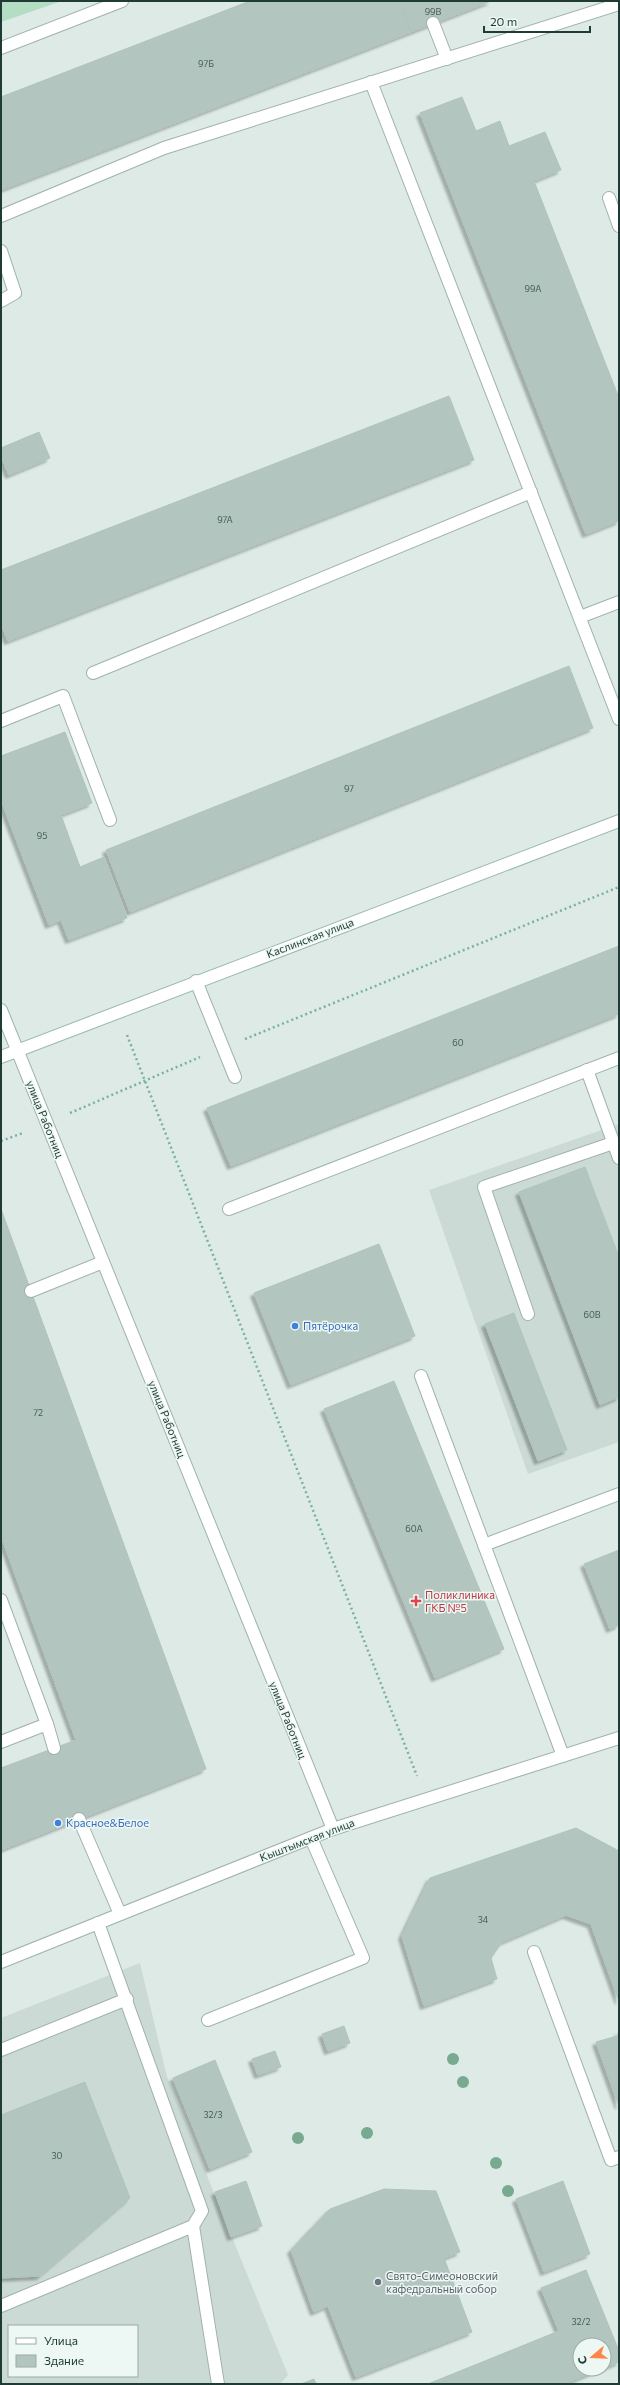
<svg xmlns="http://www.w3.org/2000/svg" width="620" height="2385" font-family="Commissioner,sans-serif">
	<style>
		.built { fill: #cbdad5; fill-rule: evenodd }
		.green { fill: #b3dec3 }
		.building { fill: #b2c5bf; stroke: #afc4bd; filter: url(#shadow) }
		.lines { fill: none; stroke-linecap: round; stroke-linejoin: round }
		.lane-casing { stroke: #a0b2ae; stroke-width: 14 }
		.street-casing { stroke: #a0b2ae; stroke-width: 14 }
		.secondary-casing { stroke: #9bb7af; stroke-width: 14 }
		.path { stroke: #7bb1a5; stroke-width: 2.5; stroke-dasharray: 2 3; stroke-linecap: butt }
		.lane { stroke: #fff; stroke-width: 12 }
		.street { stroke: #fff; stroke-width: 12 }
		.secondary { stroke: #fff; stroke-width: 12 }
		.tree { fill: #78a991 }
		.shop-dot { fill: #3f7fe0; stroke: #edf7f3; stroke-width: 1.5 }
		.health-dot { fill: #e0444e; stroke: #edf7f3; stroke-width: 1.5 }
		.worship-dot { fill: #6b7280; stroke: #edf7f3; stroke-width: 1.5 }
		.labels { text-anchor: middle; stroke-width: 3; stroke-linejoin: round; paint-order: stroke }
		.number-label { font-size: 9px; fill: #435e58 }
		.street-label { font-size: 11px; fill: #1e3b36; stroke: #edf7f3 }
		.shop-label { font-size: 11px; fill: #366cbe; stroke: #edf7f3; text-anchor: start }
		.health-label { font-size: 11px; fill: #be3a42; stroke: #edf7f3; text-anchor: start }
		.worship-label { font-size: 11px; fill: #5b616d; stroke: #edf7f3; text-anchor: start }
	</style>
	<defs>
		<filter id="shadow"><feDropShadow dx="-3.5" dy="3.5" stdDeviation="1" flood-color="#0004"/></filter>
	</defs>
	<rect width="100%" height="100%" fill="#ddeae6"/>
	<!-- built -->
	<g class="built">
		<path d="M619,1124V1442L528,1474L429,1190Z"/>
		<path d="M140,1963L167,2077L288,2375L280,2384H1V2018ZM9,2326H137V2376H9Z"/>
	</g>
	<!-- green -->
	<path class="green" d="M1,1H62L1,22Z"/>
	<!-- building -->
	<g class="building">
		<path d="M250,1H399L411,32L1,190V97Z"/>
		<path d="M399,1H491L411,32Z"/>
		<path d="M462,97L476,131L500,121L509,146L545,132L561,170L534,181L619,398V521L586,534L420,113Z"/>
		<path d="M449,396L474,460L8,641L1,624V570Z"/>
		<path d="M39,432L50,458L9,475L1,456V448Z"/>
		<path d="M569,666L593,728L130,912L106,850Z"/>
		<path d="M65,732L92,803L61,815L80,867L104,857L127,918L69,940L61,920L49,925L1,800V756Z"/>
		<path d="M619,946V1014L231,1166L207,1108Z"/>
		<path d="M585,1167L619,1257V1397L600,1405L519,1192Z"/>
		<path d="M1,1209L206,1769L1,1850V1768L76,1740L1,1536Z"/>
		<path d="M379,1244L415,1336L291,1385L254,1293Z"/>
		<path d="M514,1313L567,1450L538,1461L485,1324Z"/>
		<path d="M394,1381L504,1649L435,1678L324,1409Z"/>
		<path d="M619,1550V1625L610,1629L584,1564Z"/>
		<path d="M576,1828L619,1851V2001L591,1924L566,1915L502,1942L491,1958L497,1979L424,2006L402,1936L430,1878Z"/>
		<path d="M344,2026L350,2043L328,2051L322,2034Z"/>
		<path d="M619,2031V2106L596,2042L617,2036Z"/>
		<path d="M275,2051L281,2067L258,2075L252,2059Z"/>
		<path d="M215,2060L252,2152L210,2169L173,2078Z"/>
		<path d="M85,2082L130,2198L40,2276L1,2278V2115Z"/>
		<path d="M246,2181L262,2226L231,2237L215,2192Z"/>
		<path d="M563,2181L590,2254L544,2272L516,2199Z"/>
		<path d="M384,2189L436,2191L460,2252L444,2258L472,2332L356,2377L328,2306L314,2312L291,2250L330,2209Z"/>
		<path d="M586,2270L619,2351V2362L604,2368V2345H580V2369H601L564,2384H428L559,2331L541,2288Z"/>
		<path d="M314,2379L316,2384H301Z"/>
	</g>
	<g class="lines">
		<!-- lane casing -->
		<g class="lane-casing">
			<g id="lane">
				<path d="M433,23L447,59"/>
				<path d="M1,48L122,1"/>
				<path d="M371,82L619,719"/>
				<path d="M609,198L619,226"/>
				<path d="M1,216L164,148L619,4"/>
				<path d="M1,251L15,293L1,301"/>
				<path d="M580,617L619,602"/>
				<path d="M93,673L531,492"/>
				<path d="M1,721L63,696L110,820"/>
				<path d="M196,981L235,1077"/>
				<path d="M587,1070L619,1158"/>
				<path d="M229,1209L619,1058"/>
				<path d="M31,1291L103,1262"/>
				<path d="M528,1314L484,1187L613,1143"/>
				<path d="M421,1376L563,1756"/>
				<path d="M484,1545L619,1494"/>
				<path d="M1,1600L47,1724L1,1742"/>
				<path d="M47,1724L54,1748"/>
				<path d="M79,1819L120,1914"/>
				<path d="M534,1952L611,2160L619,2157"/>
				<path d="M208,2020L363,1958L311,1838"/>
				<path d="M1,2050L127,1999"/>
				<path d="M193,2226L218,2384"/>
				<path d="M1,2306L193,2226L202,2211L98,1923"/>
			</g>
		</g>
		<!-- street casing -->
		<g class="street-casing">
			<g id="street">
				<path d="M1,1010L333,1829"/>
				<path d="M1,1962L333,1829L619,1738"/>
			</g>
		</g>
		<!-- secondary casing -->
		<g class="secondary-casing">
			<path id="secondary" d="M1,1057L619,821"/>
		</g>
		<!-- path -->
		<g class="path">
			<path d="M127,1035L417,1776"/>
			<path d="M245,1039L619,887"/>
			<path d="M70,1113L200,1057"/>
			<path d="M1,1141L23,1133"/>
		</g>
		<!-- lane -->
		<use href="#lane" class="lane"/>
		<!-- street -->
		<use href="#street" class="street"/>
		<!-- secondary -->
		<use href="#secondary" class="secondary"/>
	</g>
	<!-- trees -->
	<g class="tree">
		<circle cx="453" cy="2059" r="6"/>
		<circle cx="463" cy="2082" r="6"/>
		<circle cx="367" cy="2133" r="6"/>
		<circle cx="298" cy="2138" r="6"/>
		<circle cx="496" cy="2163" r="6"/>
		<circle cx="508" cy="2191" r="6"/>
	</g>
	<!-- markers -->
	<g class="shop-dot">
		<circle cx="295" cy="1326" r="4"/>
		<circle cx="58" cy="1823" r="4"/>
	</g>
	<path class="health-dot" d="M414 1595h4v4h4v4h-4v4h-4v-4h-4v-4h4z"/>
	<circle class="worship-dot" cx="378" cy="2282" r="4"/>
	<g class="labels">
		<!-- number labels -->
		<g class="number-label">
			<text x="433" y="15">99В</text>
			<text x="206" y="67">97Б</text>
			<text x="533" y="292">99А</text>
			<text x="225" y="523">97А</text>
			<text x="349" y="792">97</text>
			<text x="42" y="839">95</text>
			<text x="458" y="1046">60</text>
			<text x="592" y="1318">60В</text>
			<text x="38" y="1416">72</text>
			<text x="414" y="1532">60А</text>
			<text x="483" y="1923">34</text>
			<text x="213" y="2118">32/3</text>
			<text x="57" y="2159">30</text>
			<text x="581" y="2325">32/2</text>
		</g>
		<!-- street labels -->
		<g class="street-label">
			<text transform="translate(310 938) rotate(-21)" y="4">Каслинская улица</text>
			<text transform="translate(45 1119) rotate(68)" y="4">улица Работниц</text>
			<text transform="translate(167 1419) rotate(68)" y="4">улица Работниц</text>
			<text transform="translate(288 1720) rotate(68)" y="4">улица Работниц</text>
			<text transform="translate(307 1840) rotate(-21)" y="4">Кыштымская улица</text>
		</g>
		<!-- shop labels -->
		<g class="shop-label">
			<text x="303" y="1330">Пятёрочка</text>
			<text x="66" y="1827">Красное&amp;Белое</text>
		</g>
		<!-- health labels -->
		<g class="health-label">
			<text x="425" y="1599">Поликлиника<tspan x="425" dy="13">ГКБ №5</tspan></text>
		</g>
		<!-- worship labels -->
		<g class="worship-label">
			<text x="386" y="2280">Свято-Симеоновский<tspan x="386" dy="13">кафедральный собор</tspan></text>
		</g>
	</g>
	<!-- border -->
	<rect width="620" height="2385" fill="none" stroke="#1e3b36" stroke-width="4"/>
	<!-- legend -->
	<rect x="8" y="2325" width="130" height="52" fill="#edf7f3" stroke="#9aaca7"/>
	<rect x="16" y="2338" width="20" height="6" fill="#ffffff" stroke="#9aaca7"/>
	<text x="44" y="2345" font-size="12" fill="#1e3b36">Улица</text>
	<rect x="16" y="2355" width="20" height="12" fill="#b2c5bf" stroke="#9aaca7"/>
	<text x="44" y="2365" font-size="12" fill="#1e3b36">Здание</text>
	<!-- north arrow -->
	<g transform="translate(592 2357) rotate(251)"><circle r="19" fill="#edf7f3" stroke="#9aaca7"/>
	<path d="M0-3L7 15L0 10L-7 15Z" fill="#fd8548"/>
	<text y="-6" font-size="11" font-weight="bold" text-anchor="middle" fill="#1e3b36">С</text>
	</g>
	<!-- scale -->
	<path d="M484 26v6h106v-6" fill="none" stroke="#1e3b36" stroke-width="2"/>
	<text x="490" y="26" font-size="12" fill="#1e3b36" stroke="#edf7f3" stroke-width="3" paint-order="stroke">20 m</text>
</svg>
